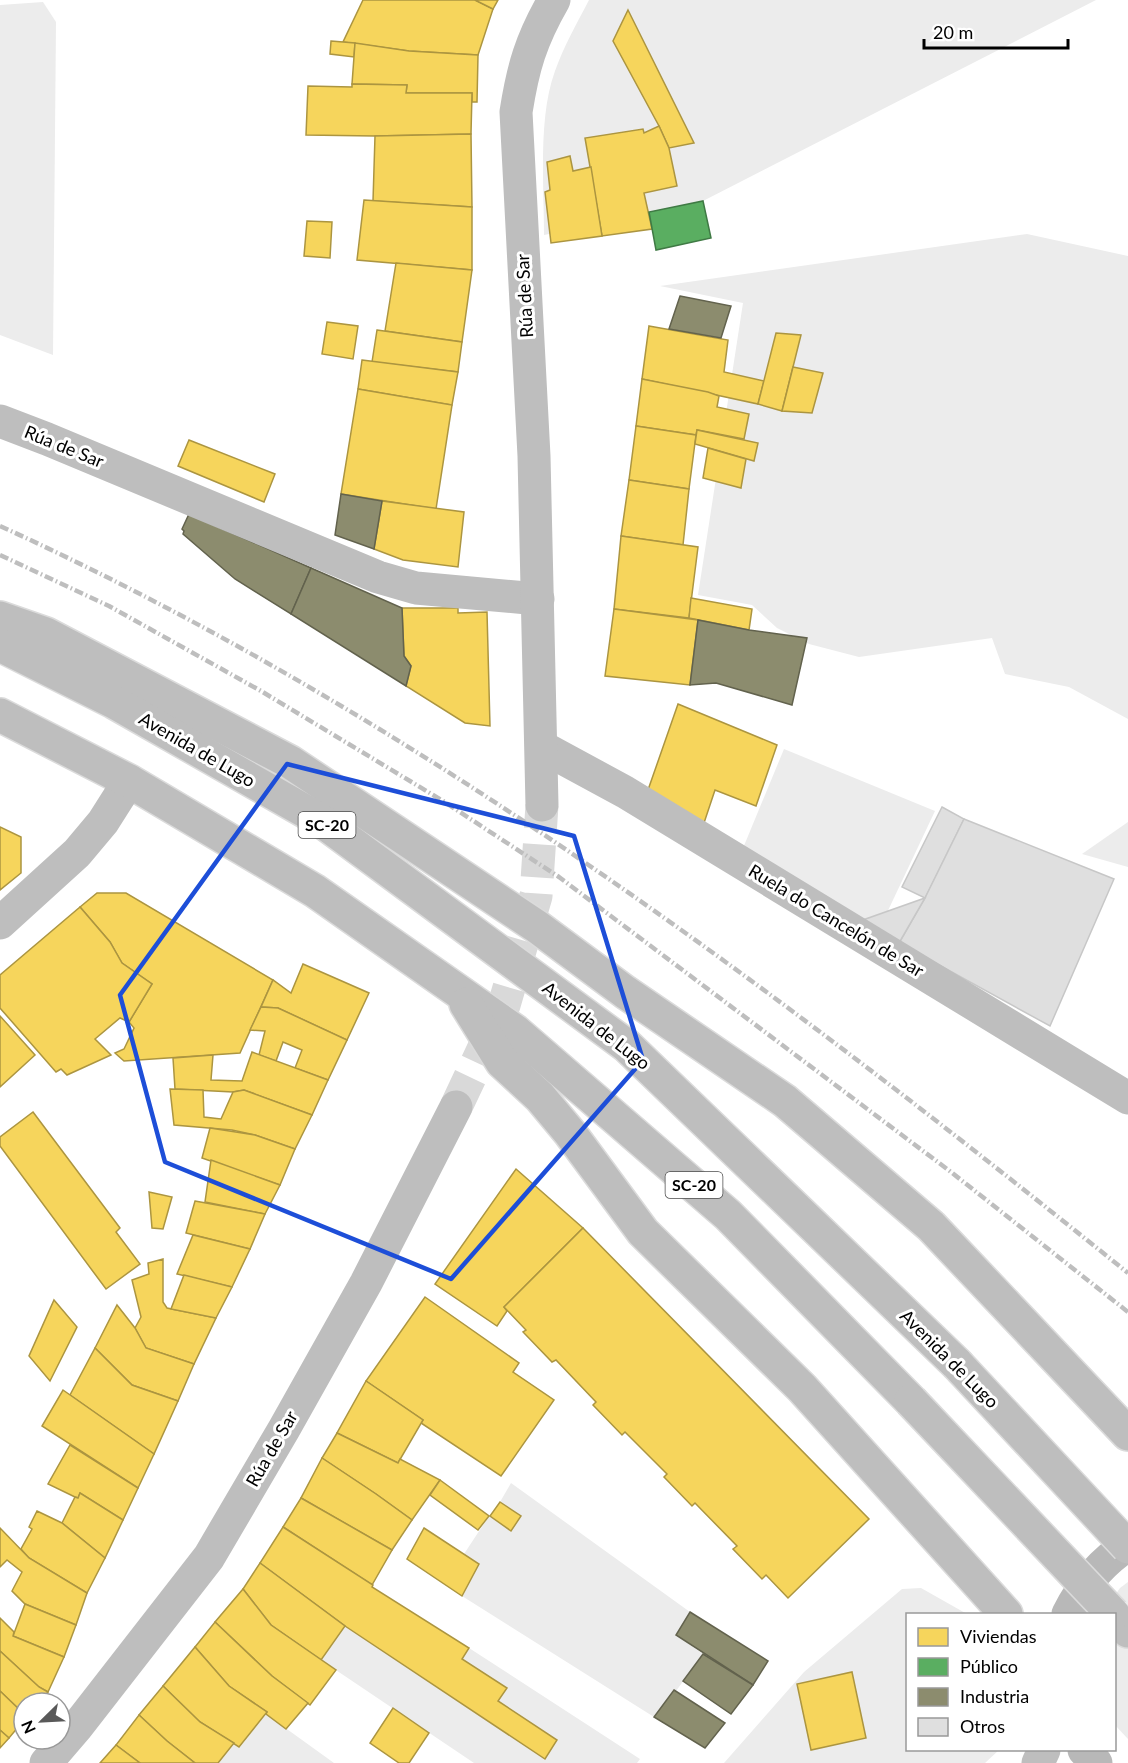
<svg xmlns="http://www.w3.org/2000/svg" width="1128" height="1763" font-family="Lato,sans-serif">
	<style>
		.green { fill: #ececec }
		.homes { fill: #f6d55c; stroke: #ac9540; stroke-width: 1.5 }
		.public { fill: #5aae61; stroke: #3f7a44; stroke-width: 1.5 }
		.industry { fill: #8c8c6e; stroke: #62624d; stroke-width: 1.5 }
		.building { fill: #dfdfdf; stroke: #c7c7c7; stroke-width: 1.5 }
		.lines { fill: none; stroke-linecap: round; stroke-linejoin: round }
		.tertiary-tunnel { stroke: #d9d9d9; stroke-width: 33; stroke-dasharray: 33 16; stroke-linecap: butt }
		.trunk-casing { stroke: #dbdbdb; stroke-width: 36 }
		.minor { stroke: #bebebe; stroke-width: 33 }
		.tertiary { stroke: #bebebe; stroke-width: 33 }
		.secondary { stroke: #b8b8b8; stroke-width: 33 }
		.trunk { stroke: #bebebe; stroke-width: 33 }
		.rail { stroke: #bebebe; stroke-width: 4.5; stroke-dasharray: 9 3 1.5 3; stroke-linecap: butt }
		.trunk-bridge-casing { stroke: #dbdbdb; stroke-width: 36; stroke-linecap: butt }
		.trunk-bridge { stroke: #bebebe; stroke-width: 33 }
		.marked { fill: none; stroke: #1d4ed8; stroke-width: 4.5; stroke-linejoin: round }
		.labels { text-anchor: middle; stroke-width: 6; stroke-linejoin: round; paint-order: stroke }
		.shield { fill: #fff; stroke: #4c4c4c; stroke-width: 1.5 }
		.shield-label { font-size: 16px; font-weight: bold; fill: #000 }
		.street-label { font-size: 18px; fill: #000; stroke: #fff }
	</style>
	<rect width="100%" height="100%" fill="#fff"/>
	<!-- green -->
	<g class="green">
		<path d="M589,0H1096L703,201L647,215L544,235C544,185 538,117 555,71C564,46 577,23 589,0Z"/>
		<path d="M43,2L56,22L53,355L0,335V5Z"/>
		<path d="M1027,234L1128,256V719L1069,687L1005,674L992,638L859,657L809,644L777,628L752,605L698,595L743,303L660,286Z"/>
		<path d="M784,749L935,811L876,936L741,853Z"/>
		<path d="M1128,822V867L1082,854Z"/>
		<path d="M511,1483L690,1612L676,1635L703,1654L676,1691L673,1690L654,1717L462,1596L479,1564L464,1554L489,1516L511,1530L521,1516L500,1502Z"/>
		<path d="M1128,1582V1739L1115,1725L1114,1614L1104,1611L1120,1588Z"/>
		<path d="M921,1588L967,1614H908V1750H999L985,1763H724L804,1672L902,1589Z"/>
		<path d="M345,1626L545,1758L557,1740L498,1701L462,1659L469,1648L640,1759L637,1763H474L321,1660Z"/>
		<path d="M266,1714L334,1763H218L234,1743L240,1747Z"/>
	</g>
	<!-- homes -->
	<g class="homes">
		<path d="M363,0H475L493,9L478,55L409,51L343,42Z"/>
		<path d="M475,0H498L493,9Z"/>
		<path d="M628,10L694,143L669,148L659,126L613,41Z"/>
		<path d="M331,41L355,43L354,57L330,54Z"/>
		<path d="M355,43L409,51L478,55L477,102H472V93H406L407,85L352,84Z"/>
		<path d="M352,84L407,85L406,93H472L471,134L375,136L306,135L308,86L352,87Z"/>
		<path d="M659,126L669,148L677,186L644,193L652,229L602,236L585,138L643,129L644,133Z"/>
		<path d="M471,134L472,207L373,201L375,136Z"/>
		<path d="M570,156L573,171L591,167L602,236L551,243L545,192L550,190L547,162Z"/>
		<path d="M364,200L472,207V270L357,260Z"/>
		<path d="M307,221L332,222L330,258L304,256Z"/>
		<path d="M396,263L472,270L462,342L385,331Z"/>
		<path d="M327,322L358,326L353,359L322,354Z"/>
		<path d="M649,326L728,340L724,372L764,381L758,404L642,379Z"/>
		<path d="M377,330L462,342L458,372L372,362Z"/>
		<path d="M776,333L801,335L782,411L758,404Z"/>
		<path d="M362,360L458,372L452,405L358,389Z"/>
		<path d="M793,367L823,373L812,413L782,411Z"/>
		<path d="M642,379L708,392L719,396L717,407L749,414L744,439L697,430L696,435L636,426Z"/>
		<path d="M358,389L452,405L436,509L341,494Z"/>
		<path d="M636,426L696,435L689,489L629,480Z"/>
		<path d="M697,430L758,443L754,461L695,444Z"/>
		<path d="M189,440L275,474L264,502L178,466Z"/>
		<path d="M708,448L746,459L741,488L703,478Z"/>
		<path d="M629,480L689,489L683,545L621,536Z"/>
		<path d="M382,501L464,512L458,567L403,560L374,549Z"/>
		<path d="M621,536L698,547L689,618L614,609Z"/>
		<path d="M691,598L752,609L749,630L689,618Z"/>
		<path d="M402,608H458V613L487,612L490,726L465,723L406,686L411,666L404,656Z"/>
		<path d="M614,609L698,620L690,685L605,676Z"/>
		<path d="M678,704L777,745L756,806L715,790L704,823L648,790Z"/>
		<path d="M0,827L21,837V873L0,890Z"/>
		<path d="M97,893H126L273,980L240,1053L124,1061L115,1053L124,1049L134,1028L129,1022L152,984L122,963L110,942L80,907Z"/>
		<path d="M80,907L110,942L122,963L152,984L129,1022L120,1018L95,1039L111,1055L67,1075L61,1069L56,1072L0,1008V975Z"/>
		<path d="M303,964L369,993L347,1040L278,1008L261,1007L273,980L291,993Z"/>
		<path d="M261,1007L278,1008L347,1040L328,1080L295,1068L302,1050L283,1042L276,1061L259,1055L265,1031L250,1030Z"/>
		<path d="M0,1016L35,1055L0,1087Z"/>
		<path d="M252,1052L328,1080L312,1115L244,1090L233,1092L175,1089L173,1058L213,1055L211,1080L242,1081Z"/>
		<path d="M170,1089L203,1090L204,1117L221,1119L233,1092L244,1090L312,1115L295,1149L255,1135L232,1130L174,1125Z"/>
		<path d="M33,1112L120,1228L116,1232L140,1264L106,1289L0,1146V1137Z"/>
		<path d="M210,1128L255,1135L295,1149L280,1185L202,1158Z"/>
		<path d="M211,1160L280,1185L265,1214L205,1202Z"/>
		<path d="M516,1169L583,1228L504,1307L507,1311L497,1326L435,1284Z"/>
		<path d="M149,1192L172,1197L163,1229L152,1228Z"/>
		<path d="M195,1201L265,1214L250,1249L186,1233Z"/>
		<path d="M583,1228L869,1519L788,1598L766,1575L762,1579L733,1549L737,1546L695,1503L692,1506L664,1477L667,1474L625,1432L622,1435L593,1405L596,1402L556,1360L552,1362L523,1332L526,1330L504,1307Z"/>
		<path d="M193,1235L250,1249L232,1287L177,1274Z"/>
		<path d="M163,1259V1302L167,1308L216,1318L194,1364L146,1348L135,1328L141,1317L132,1280L149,1274L148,1263Z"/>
		<path d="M184,1275L232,1287L216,1318L171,1309Z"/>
		<path d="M425,1297L519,1363L513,1372L554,1400L501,1476L421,1423L423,1420L366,1381Z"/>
		<path d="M54,1300L77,1327L50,1381L29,1356Z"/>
		<path d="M117,1305L135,1328L146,1348L194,1364L178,1401L132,1385L95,1348Z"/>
		<path d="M95,1348L132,1385L178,1401L154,1454L70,1395Z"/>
		<path d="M366,1381L423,1420L398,1463L337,1433Z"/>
		<path d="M63,1390L154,1454L138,1488L42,1426Z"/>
		<path d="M337,1433L398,1463L400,1459L440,1480L412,1520L376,1494L322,1458Z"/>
		<path d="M70,1445L138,1488L123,1520L80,1493L78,1498L75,1497L48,1484Z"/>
		<path d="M322,1458L376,1494L412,1520L392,1550L301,1498Z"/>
		<path d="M440,1480L489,1516L478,1530L430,1495Z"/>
		<path d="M80,1493L123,1520L105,1558L62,1523L75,1497L78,1498Z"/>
		<path d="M301,1498L392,1550L372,1585L283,1527Z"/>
		<path d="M500,1502L521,1516L511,1531L490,1516Z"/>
		<path d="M37,1511L62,1523L105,1558L87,1593L29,1558L21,1549L32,1529L29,1527Z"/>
		<path d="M283,1527L373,1585L372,1587L469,1648L462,1659L507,1688L498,1701L557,1740L545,1759L345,1626L260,1563Z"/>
		<path d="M0,1528L29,1558L87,1593L76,1625L25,1604L12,1591L22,1572L7,1560L0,1567Z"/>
		<path d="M424,1528L479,1564L462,1596L407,1559Z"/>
		<path d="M260,1563L345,1626L321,1660L271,1625L243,1589Z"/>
		<path d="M243,1589L271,1625L336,1670L310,1705L272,1676L215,1622Z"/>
		<path d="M25,1604L76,1625L64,1657L13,1636Z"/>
		<path d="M0,1618L14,1632L13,1636L64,1657L48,1692L39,1687L0,1651Z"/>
		<path d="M215,1622L272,1676L308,1703L286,1729L266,1714L267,1712L229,1686L195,1647Z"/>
		<path d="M195,1647L229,1686L267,1712L239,1747L200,1722L163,1686Z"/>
		<path d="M0,1651L39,1687L48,1692L38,1703H24V1714L0,1691Z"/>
		<path d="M852,1672L866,1738L811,1750L797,1684Z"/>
		<path d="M163,1686L200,1722L234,1743L218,1763H195L167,1741L139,1715Z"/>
		<path d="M0,1691L24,1714V1720L9,1738L0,1730Z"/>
		<path d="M393,1708L429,1733L409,1763H399L370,1743Z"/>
		<path d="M139,1715L167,1741L195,1763H140L116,1745Z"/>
		<path d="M0,1730L9,1738L0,1748Z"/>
		<path d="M116,1745L140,1763H100Z"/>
	</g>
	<!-- public -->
	<path class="public" d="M703,201L711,238L656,250L649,212Z"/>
	<!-- industry -->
	<g class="industry">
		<path d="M680,296L731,306L721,338L669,329Z"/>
		<path d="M341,494L382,501L374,549L335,535Z"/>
		<path d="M189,514L311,568L291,614L235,579L183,534L184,531L182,529Z"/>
		<path d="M311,568L402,608L404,656L411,666L406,686L291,614Z"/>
		<path d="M698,620L749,630L807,638L792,705L716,683L690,685Z"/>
		<path d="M690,1612L768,1661L753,1685L676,1635Z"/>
		<path d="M703,1654L753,1685L731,1714L683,1681Z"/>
		<path d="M674,1690L725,1723L705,1748L654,1717Z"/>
	</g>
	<!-- building -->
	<g class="building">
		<path d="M942,807L964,819L925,898L902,887Z"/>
		<path d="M964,819L1114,879L1050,1026L899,943L925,898Z"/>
		<path d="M925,898L899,943L860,921Z"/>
	</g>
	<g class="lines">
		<!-- tertiary-tunnel -->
		<path class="tertiary-tunnel" d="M456,1107L504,1005L536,896L542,805"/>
		<!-- trunk casing -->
		<g class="trunk-casing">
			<g id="trunk">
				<path d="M0,618L46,634L290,762L536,926L625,992L785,1101L931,1226L1128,1434"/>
				<path d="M0,645L114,702L319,819L627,1046L957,1364"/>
				<path d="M0,715L129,781L315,891L515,1031L728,1215L911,1401"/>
				<path d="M466,1004L502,1062L540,1097L570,1133L643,1232L802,1388L1006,1614"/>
				<path d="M1114,1617L1128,1631"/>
			</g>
		</g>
		<!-- minor -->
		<g class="minor">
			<path d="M0,421L47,439L378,577L416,588L538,599"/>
			<path d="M542,747L625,792L1128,1098"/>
			<path d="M0,923L77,853L103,822L129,781"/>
		</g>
		<!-- tertiary -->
		<g class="tertiary">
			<path d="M542,805L534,456L516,112C523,67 531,40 554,0"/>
			<path d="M46,1763L76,1728L209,1557L284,1429L366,1283L456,1107"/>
			<path d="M1038,1763L1044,1750"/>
		</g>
		<!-- secondary -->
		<g class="secondary">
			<path d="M1068,1614C1082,1586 1101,1562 1128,1545"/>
			<path d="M1084,1750L1096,1763"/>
		</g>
		<!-- trunk -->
		<use href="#trunk" class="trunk"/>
		<!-- rail -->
		<g class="rail">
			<path d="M0,526C411,713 778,991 1128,1273"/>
			<path d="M0,555L109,606L261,691L443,801L559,877L951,1172L1128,1312"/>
		</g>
		<!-- trunk-bridge casing -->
		<g class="trunk-bridge-casing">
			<g id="trunk-bridge">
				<path d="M957,1364L1128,1547"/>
				<path d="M911,1401L1113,1614"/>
			</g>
		</g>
		<!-- trunk-bridge -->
		<use href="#trunk-bridge" class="trunk-bridge"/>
	</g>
	<!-- marked area -->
	<path class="marked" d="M287,764L574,836L643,1060L451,1279L165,1162L120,995Z"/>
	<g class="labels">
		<!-- shield labels -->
		<g class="shield">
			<rect x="298.5" y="812" width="57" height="26" rx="4.5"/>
			<rect x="665.5" y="1172" width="57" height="26" rx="4.5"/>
		</g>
		<g class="shield-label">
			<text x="327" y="831">SC-20</text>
			<text x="694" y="1191">SC-20</text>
		</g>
		<!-- street labels -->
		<g class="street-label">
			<text transform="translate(525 296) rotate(-93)" y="6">Rúa de Sar</text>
			<text transform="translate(64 447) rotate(22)" y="6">Rúa de Sar</text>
			<text transform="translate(197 750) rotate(30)" y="6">Avenida de Lugo</text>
			<text transform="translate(836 921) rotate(31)" y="6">Ruela do Cancelón de Sar</text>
			<text transform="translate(596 1026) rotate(38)" y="6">Avenida de Lugo</text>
			<text transform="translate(949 1359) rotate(45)" y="6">Avenida de Lugo</text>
			<text transform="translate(272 1449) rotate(-60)" y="6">Rúa de Sar</text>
		</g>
	</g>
	<!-- legend -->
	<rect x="906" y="1613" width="210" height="138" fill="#ffffff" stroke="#999999" stroke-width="1.5"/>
	<rect x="918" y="1628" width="30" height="18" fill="#f6d55c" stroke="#999999" stroke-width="1.5"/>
	<text x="960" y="1643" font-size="18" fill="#000000">Viviendas</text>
	<rect x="918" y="1658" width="30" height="18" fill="#5aae61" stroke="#999999" stroke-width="1.5"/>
	<text x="960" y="1673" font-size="18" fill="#000000">Público</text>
	<rect x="918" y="1688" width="30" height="18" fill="#8c8c6e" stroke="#999999" stroke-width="1.5"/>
	<text x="960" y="1703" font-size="18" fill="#000000">Industria</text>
	<rect x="918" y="1718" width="30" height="18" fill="#dfdfdf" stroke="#999999" stroke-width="1.5"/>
	<text x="960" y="1733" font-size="18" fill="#000000">Otros</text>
	<!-- north arrow -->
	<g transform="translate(42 1721) rotate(246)"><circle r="28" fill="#ffffff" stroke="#999999" stroke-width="1.5"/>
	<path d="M0-4.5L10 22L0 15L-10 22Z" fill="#595959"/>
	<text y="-9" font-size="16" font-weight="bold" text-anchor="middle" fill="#000000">N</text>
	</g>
	<!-- scale -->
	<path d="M924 39v9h144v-9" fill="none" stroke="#000000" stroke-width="3"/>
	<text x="933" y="39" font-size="18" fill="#000000" stroke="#ffffff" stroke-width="4.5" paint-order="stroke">20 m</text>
</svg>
